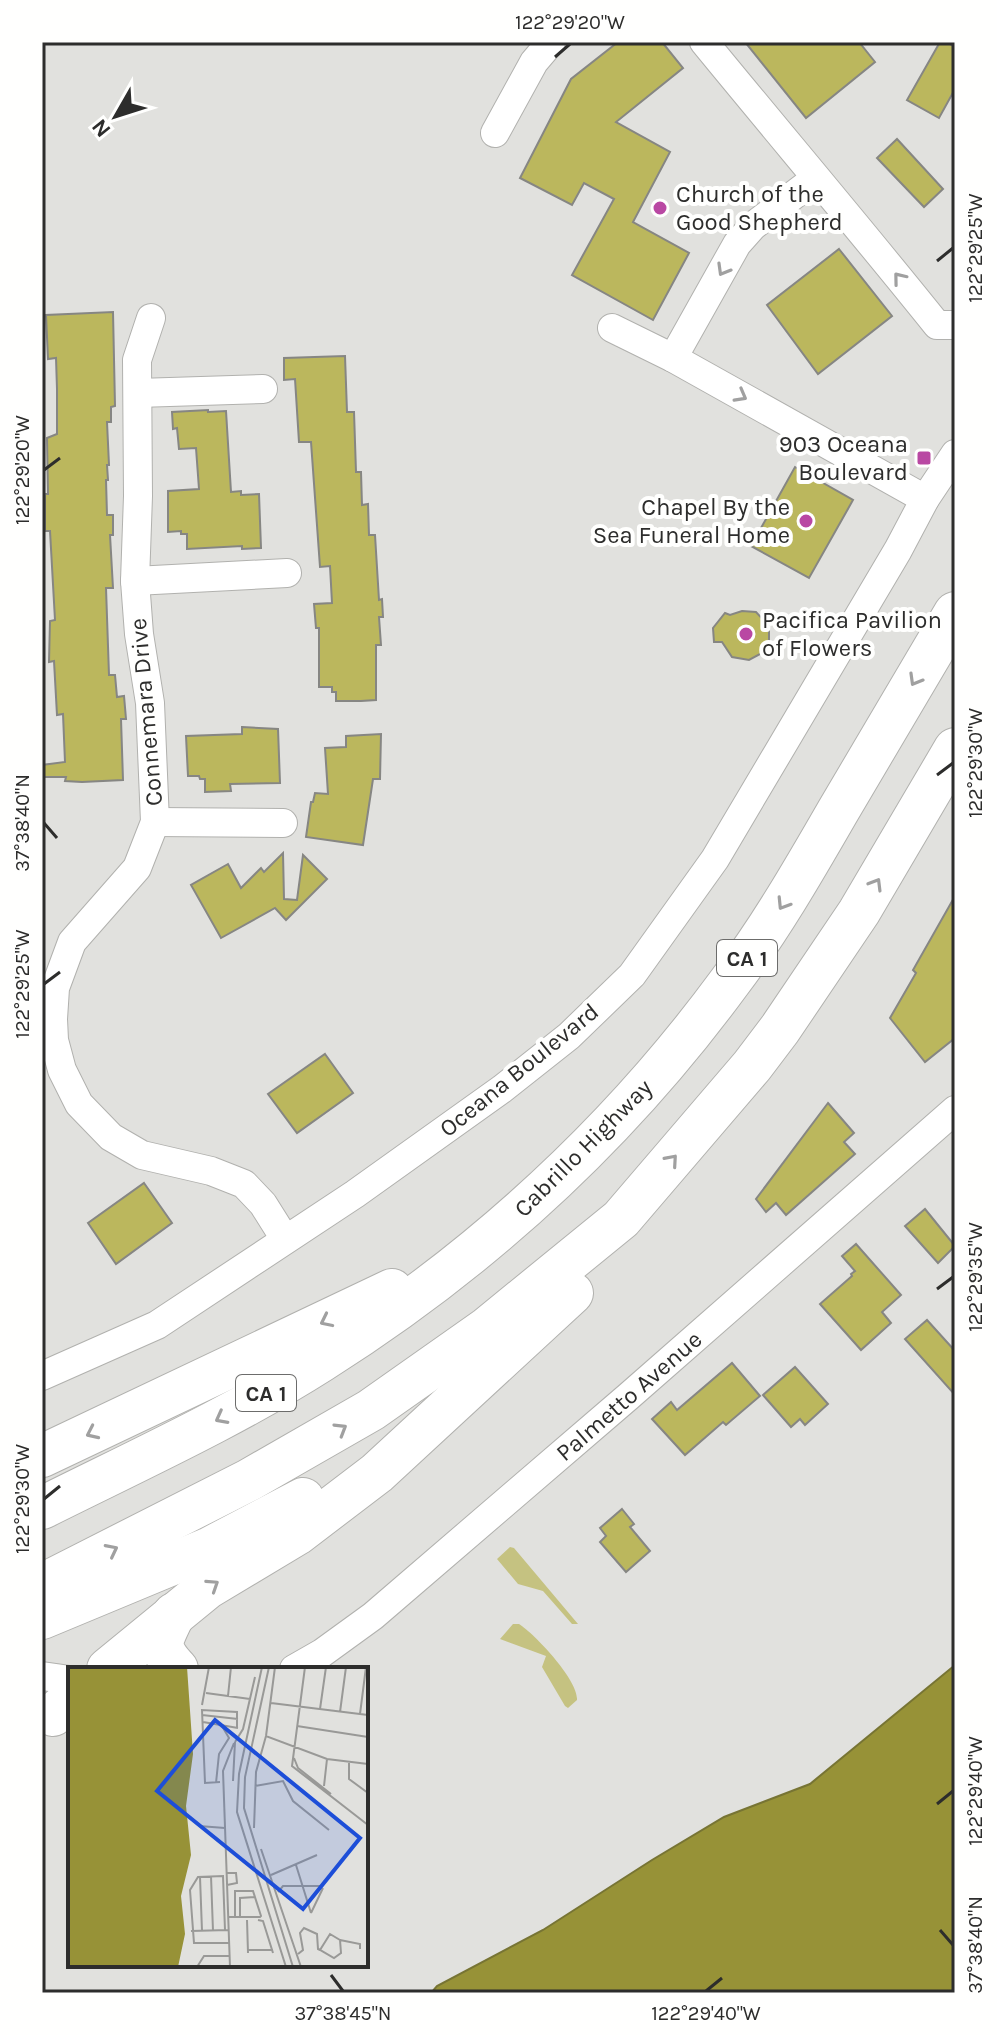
<svg xmlns="http://www.w3.org/2000/svg" width="997" height="2035" font-family="Karla,sans-serif">
	<style>
		.green { fill: #c5c281 }
		.water { fill: #979237; stroke: #777434; stroke-width: 2 }
		.building { fill: #bbb75d; stroke: #868683; stroke-width: 2 }
		.lines { fill: none; stroke-linecap: round; stroke-linejoin: round }
		.minor-casing { stroke: #b1b1ae; stroke-width: 30 }
		.highway-casing { stroke: #b1b1ae; stroke-width: 44 }
		.minor { stroke: #fff; stroke-width: 28 }
		.highway { stroke: #fff; stroke-width: 42 }
		.oneway { stroke: #a0a0a0 }
		.ticks { fill: none; stroke: #2d2d2c; stroke-width: 3 }
		.poi-dot { fill: #b948a3; stroke: #fffffe; stroke-width: 3 }
		.labels { text-anchor: middle; stroke-width: 8; stroke-linejoin: round; paint-order: stroke }
		.shield { fill: #fffffe; stroke: #6c6c6b; stroke-width: 2 }
		.shield-label { font-size: 22px; font-weight: bold; fill: #2d2d2c }
		.poi-label { font-size: 24px; fill: #2d2d2c; stroke: #fffffe; text-anchor: start }
		.street-label { font-size: 24px; fill: #2d2d2c; stroke: #fffffe }
		.inset-road { fill: none; stroke: #999997; stroke-width: 2 }
		.view { fill: #1d4ed8; fill-opacity: 0.15; stroke: #1d4ed8; stroke-width: 4 }
		.inset-edge { fill: none; stroke: #2d2d2c; stroke-width: 4 }
		.neatline { fill: none; stroke: #2d2d2c; stroke-width: 3 }
		.ticks-label { font-size: 20px; text-anchor: middle; fill: #2d2d2c }
	</style>
	<rect width="100%" height="100%" fill="#e1e1de"/>
	<!-- green -->
	<g class="green">
		<path d="M510,1547L514,1548L578,1624H572L543,1591L518,1584L497,1559Z"/>
		<path d="M513,1624H519C535,1634 579,1681 577,1700L568,1708L565,1706L542,1667L546,1656L500,1639Z"/>
	</g>
	<!-- water -->
	<path class="water" d="M955,1665V1993H431L437,1986L543,1930L652,1860L724,1817L810,1784Z"/>
	<!-- building -->
	<g class="building">
		<path d="M618,42H662L683,68L616,122L670,152L633,222L689,253L653,320L572,275L614,199L584,183L572,205L520,178L571,79Z"/>
		<path d="M745,42H859L875,62L806,118Z"/>
		<path d="M940,42H946L955,47V89L939,118L907,100Z"/>
		<path d="M897,139L943,189L924,207L877,158Z"/>
		<path d="M839,249L892,316L818,374L767,305Z"/>
		<path d="M113,312L115,406L111,407V422H107L109,465H107L108,480H106L107,515H113V535H110L113,588H106L109,675H115L117,697L124,696L126,719H121L123,780L82,782L65,781L66,777H42V765L65,762L63,714L57,715L54,661L49,662L50,621L55,620L50,531H45V494H48L47,438L57,434V389L56,358L48,359L46,315Z"/>
		<path d="M345,356L347,412H354L356,472H361L362,505L368,504L369,535H375L379,600L382,599L383,617H379L381,645H376V700L361,701H336V692H332V687H319V628H316L314,604L332,603L330,566L320,567L311,442H299L295,379L284,380V358Z"/>
		<path d="M208,410V412L226,411L231,492L241,491V495L259,494L261,548L242,549V546L187,549V534H181V531L168,532V491L199,489L196,448L179,449L177,428L173,429L172,412Z"/>
		<path d="M795,467L853,500L809,578L751,546Z"/>
		<path d="M742,611L756,612L769,626V642L762,653L749,660L732,657L722,642H714L713,628L725,613L730,615Z"/>
		<path d="M242,727L278,729L280,783L230,784L231,791L205,792V779H200L199,776H188L186,736L242,734Z"/>
		<path d="M381,734L380,779H373L363,845L306,837L311,802H313L315,793L328,794L325,748L346,747V736Z"/>
		<path d="M283,853L284,899L297,900L303,855L327,879L286,920L275,908L221,938L191,885L228,864L241,888L261,868L264,872Z"/>
		<path d="M955,896V1038L925,1062L890,1018L916,973L913,970Z"/>
		<path d="M325,1054L353,1093L297,1133L268,1094Z"/>
		<path d="M828,1103L854,1133L844,1142L855,1154L786,1215L776,1203L766,1212L756,1199Z"/>
		<path d="M144,1183L172,1223L116,1264L88,1223Z"/>
		<path d="M925,1209L955,1246L938,1263L905,1226Z"/>
		<path d="M856,1244L901,1295L882,1312L891,1323L861,1350L820,1304L852,1276L851,1274L855,1271L842,1256Z"/>
		<path d="M927,1320L955,1351V1395L905,1339Z"/>
		<path d="M732,1363L760,1396L726,1425L723,1422L685,1455L652,1419L671,1402L677,1410Z"/>
		<path d="M795,1367L828,1404L805,1425L800,1419L791,1427L763,1395Z"/>
		<path d="M622,1509L634,1524L630,1527L650,1551L626,1572L600,1542L606,1536L600,1528Z"/>
	</g>
	<g class="lines">
		<!-- minor casing -->
		<g class="minor-casing">
			<g id="minor">
				<path d="M704,42C781,136 860,229 937,325H955"/>
				<path d="M495,133L534,62L551,42"/>
				<path d="M151,318L137,360L138,496L135,581L139,634L150,703L155,822L137,868L72,942L55,988L53,1019L54,1040L62,1070L79,1104L111,1137L142,1155L211,1171L244,1184L263,1204L285,1239"/>
				<path d="M612,328L673,358L925,499"/>
				<path d="M673,358L737,244L753,226L807,185L819,183"/>
				<path d="M138,393L263,389"/>
				<path d="M135,581L287,573"/>
				<path d="M155,822L283,823"/>
				<path d="M42,1376L157,1325L355,1194L502,1089L569,1036L632,975L715,859L898,550L925,499L955,454"/>
				<path d="M294,1669L322,1653L373,1616L629,1396L955,1110"/>
				<path d="M42,1676L70,1680"/>
			</g>
		</g>
		<!-- highway casing -->
		<g class="highway-casing">
			<g id="highway">
				<path d="M42,1456L392,1290"/>
				<path d="M42,1508C136,1461 233,1417 321,1361C479,1261 618,1134 729,983C770,929 804,870 838,811C877,745 916,679 955,613"/>
				<path d="M42,1585L249,1480L371,1410L486,1329L621,1219L752,1066L780,1029L859,912L955,749"/>
				<path d="M174,1614C162,1640 155,1646 177,1669"/>
				<path d="M42,1618L208,1549L303,1499"/>
				<path d="M108,1669L207,1588L297,1534L377,1473L572,1293"/>
				<path d="M53,1715L70,1700"/>
			</g>
		</g>
		<!-- minor -->
		<use href="#minor" class="minor"/>
		<!-- highway -->
		<use href="#highway" class="highway"/>
	</g>
	<!-- one-way arrows -->
	<defs><path id="oneway-chevron" d="M-2-3.5L2.5 0L-2 3.5" fill="none" stroke-width="1.6" stroke-linecap="round" stroke-linejoin="round" transform="scale(2)"/></defs>
	<g class="oneway">
		<use href="#oneway-chevron" transform="translate(723 270) rotate(120)"/>
		<use href="#oneway-chevron" transform="translate(899 278) rotate(-129)"/>
		<use href="#oneway-chevron" transform="translate(741 396) rotate(29)"/>
		<use href="#oneway-chevron" transform="translate(915 680) rotate(120)"/>
		<use href="#oneway-chevron" transform="translate(876 884) rotate(-59)"/>
		<use href="#oneway-chevron" transform="translate(783 904) rotate(122)"/>
		<use href="#oneway-chevron" transform="translate(672 1160) rotate(-49)"/>
		<use href="#oneway-chevron" transform="translate(326 1321) rotate(154)"/>
		<use href="#oneway-chevron" transform="translate(221 1418) rotate(152)"/>
		<use href="#oneway-chevron" transform="translate(341 1429) rotate(-31)"/>
		<use href="#oneway-chevron" transform="translate(92 1433) rotate(155)"/>
		<use href="#oneway-chevron" transform="translate(112 1550) rotate(-27)"/>
		<use href="#oneway-chevron" transform="translate(213 1585) rotate(-33)"/>
	</g>
	<!-- ticks -->
	<path class="ticks" d="M555,57L570,44M937,261L953,248M44,470L60,458M937,775L953,763M44,823L57,838M44,984L60,972M937,1289L953,1277M44,1499L60,1486M937,1804L953,1791M940,1930L953,1945M331,1975L343,1991M706,1991L722,1978"/>
	<!-- markers -->
	<g class="poi-dot">
		<circle cx="660" cy="208" r="8"/>
		<rect x="916" y="450" width="16" height="16" rx="4"/>
		<circle cx="806" cy="521" r="8"/>
		<circle cx="746" cy="634" r="8"/>
	</g>
	<g class="labels">
		<!-- shield labels -->
		<g class="shield">
			<rect x="717" y="940" width="60" height="36" rx="6"/>
			<rect x="236" y="1375" width="60" height="36" rx="6"/>
		</g>
		<g class="shield-label">
			<text x="747" y="966">CA 1</text>
			<text x="266" y="1401">CA 1</text>
		</g>
		<!-- poi labels -->
		<g class="poi-label">
			<text x="676" y="202">Church of the<tspan x="676" dy="28">Good Shepherd</tspan></text>
			<text x="908" y="452" text-anchor="end">903 Oceana<tspan x="908" dy="28">Boulevard</tspan></text>
			<text x="790" y="515" text-anchor="end">Chapel By the<tspan x="790" dy="28">Sea Funeral Home</tspan></text>
			<text x="762" y="628">Pacifica Pavilion<tspan x="762" dy="28">of Flowers</tspan></text>
		</g>
		<!-- street labels -->
		<g class="street-label">
			<text transform="translate(146 712) rotate(-95)" y="8">Connemara Drive</text>
			<text transform="translate(519 1070) rotate(-39)" y="8">Oceana Boulevard</text>
			<text transform="translate(583 1148) rotate(-45)" y="8">Cabrillo Highway</text>
			<text transform="translate(629 1396) rotate(-41)" y="8">Palmetto Avenue</text>
		</g>
	</g>
	<!-- overview -->
	<g transform="translate(68 1667)">
		<rect width="300" height="300" fill="#e1e1de"/>
		<path d="M0,0H119L125,87L118,139L123,188L113,229L117,267L110,300H0Z" fill="#979237"/>
		<path class="inset-road" d="M194,0L171,107L169,145L218,300M201,0L177,110L176,141L225,300M237,0L224,99L300,158M138,26L182,32M160,29L163,0M203,36L300,48M134,38L141,0M252,42L258,0M272,45L278,0M292,47L298,0M134,48L170,52M135,55L170,61M229,59L300,70M198,69L207,0M167,75L175,62L187,10M226,91L230,101L263,127M281,95V112L300,126M165,114L167,75M152,115L137,116L134,43L169,45V61M148,116L151,87L161,71L154,59M187,119L215,114L225,134L261,163M256,119L259,92M131,159L157,161M186,161L188,105L198,69L259,92L300,97M193,182L233,300M228,198L243,246M159,206H168L169,216L159,218M203,208L249,188M143,209L145,264M132,210L134,264M210,225L215,219H254M243,246L255,221M160,250H192L193,249L185,224H167V250M172,250V231L187,230M179,253L180,286M190,253L195,254L205,286M157,263L155,209L130,210L122,223L126,276H161M123,264L160,263M272,273L292,277V282M180,283H205M230,287L235,283L232,266L236,261L249,267L250,282L252,283L266,291L273,286L272,273L262,267L252,283M129,300L136,289H161M162,300L155,104L166,76"/>
		<path class="view" d="M147,53L292,171L235,242L89,124Z"/>
		<rect width="300" height="300" class="inset-edge"/>
	</g>
	<!-- border -->
	<rect width="997" height="2035" fill="none" stroke="#fffffe" stroke-width="88"/>
	<!-- north arrow -->
	<g transform="translate(116 116) rotate(231)" stroke="#fffffe" stroke-width="6" paint-order="stroke">
	<path d="M0-6L14 30L0 20L-14 30Z" fill="#2d2d2c"/>
	<text y="-12" font-size="22" font-weight="bold" text-anchor="middle" fill="#2d2d2c">N</text>
	</g>
	<rect x="44" y="44" width="909" height="1947" class="neatline"/>
	<g class="ticks-label">
		<text x="570" y="29">122°29'20"W</text>
		<text transform="translate(975 248) rotate(-90)" y="7">122°29'25"W</text>
		<text transform="translate(22 470) rotate(-90)" y="7">122°29'20"W</text>
		<text transform="translate(975 763) rotate(-90)" y="7">122°29'30"W</text>
		<text transform="translate(22 823) rotate(-90)" y="7">37°38'40"N</text>
		<text transform="translate(22 984) rotate(-90)" y="7">122°29'25"W</text>
		<text transform="translate(975 1277) rotate(-90)" y="7">122°29'35"W</text>
		<text transform="translate(22 1499) rotate(-90)" y="7">122°29'30"W</text>
		<text transform="translate(975 1791) rotate(-90)" y="7">122°29'40"W</text>
		<text transform="translate(975 1945) rotate(-90)" y="7">37°38'40"N</text>
		<text x="343" y="2020">37°38'45"N</text>
		<text x="706" y="2020">122°29'40"W</text>
	</g>
</svg>
